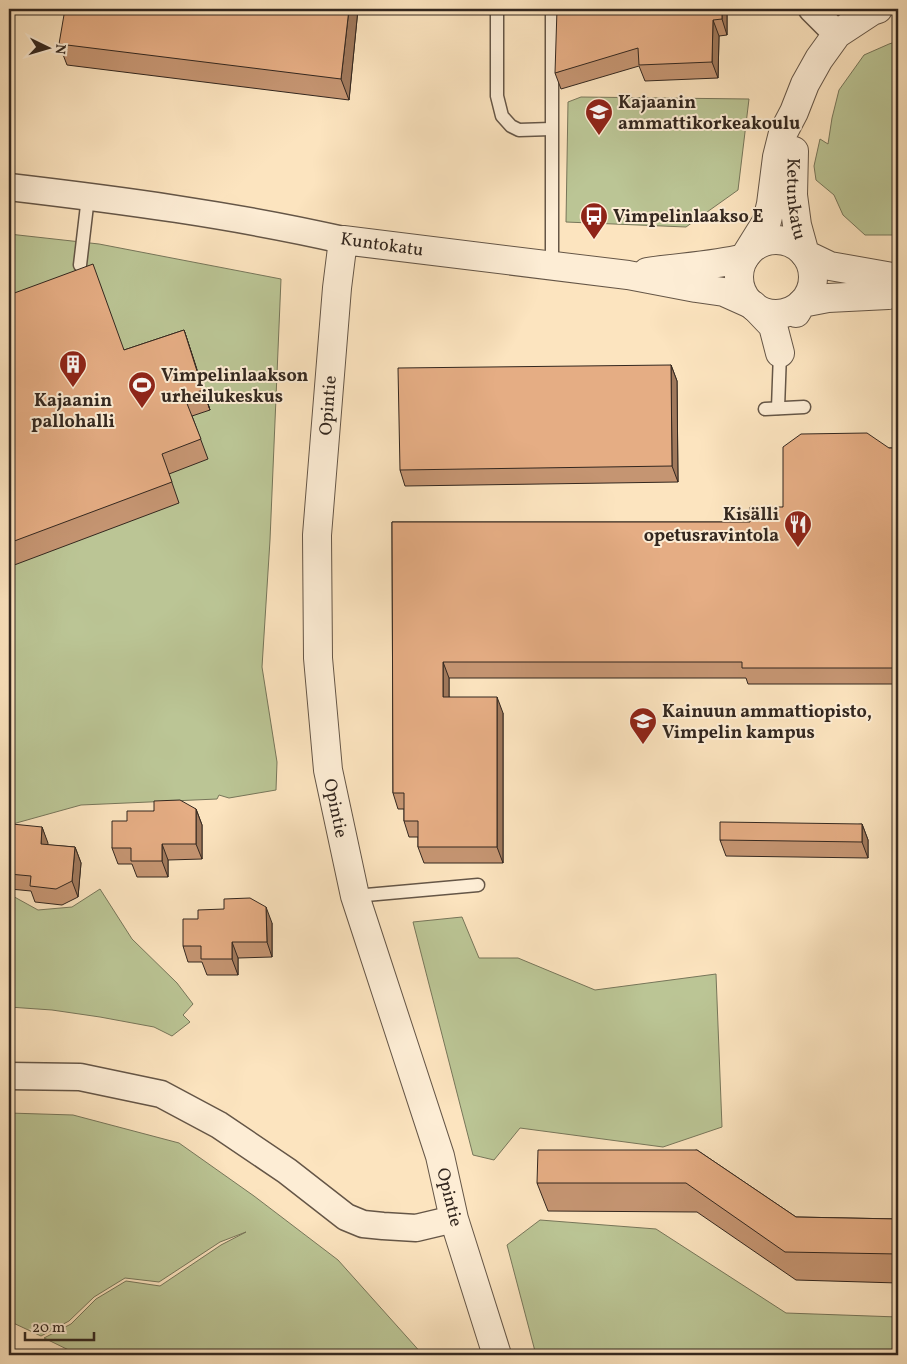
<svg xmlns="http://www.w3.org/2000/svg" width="907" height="1364" font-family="Vollkorn,serif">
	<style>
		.green { fill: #bbc595; stroke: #77765a }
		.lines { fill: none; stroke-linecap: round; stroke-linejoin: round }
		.service-casing { stroke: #655647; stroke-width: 15 }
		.minor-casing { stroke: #655647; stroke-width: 29 }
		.tertiary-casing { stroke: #655647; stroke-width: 30 }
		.service { stroke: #fdedd5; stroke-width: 12 }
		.minor { stroke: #fdedd5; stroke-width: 26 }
		.tertiary { stroke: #fdedd5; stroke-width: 28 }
		.wall { fill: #c59572; stroke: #33271f }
		.shaded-wall { fill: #a0795c; stroke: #33271f }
		.building { fill: #e5ad84; stroke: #33271f }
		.labels { text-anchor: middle; stroke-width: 4; stroke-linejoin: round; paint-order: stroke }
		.poi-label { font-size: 18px; font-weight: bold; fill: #33271f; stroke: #fdedd5; text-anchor: start }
		.street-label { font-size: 18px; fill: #33271f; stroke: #fdedd5 }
	</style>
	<rect width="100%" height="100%" fill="#fce4bf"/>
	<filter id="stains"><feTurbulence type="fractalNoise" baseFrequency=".004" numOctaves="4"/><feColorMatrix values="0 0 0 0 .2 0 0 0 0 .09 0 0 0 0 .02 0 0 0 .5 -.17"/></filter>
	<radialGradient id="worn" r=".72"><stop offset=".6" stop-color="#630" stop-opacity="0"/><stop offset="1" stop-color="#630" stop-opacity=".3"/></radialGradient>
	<!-- green -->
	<g class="green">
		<path d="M898,41V235H865L843,215L834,195L816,180L814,166L820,139L828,144L832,118L839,90L864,55L889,44Z"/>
		<path d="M581,97L749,99L738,190L686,227L566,222L568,102Z"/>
		<path d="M9,234L99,244L281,279L270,540L262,667L277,762L276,790L229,798L219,795L217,799L81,805L9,825Z"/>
		<path d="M100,889L132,939L177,983L193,1004L183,1015L190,1022L172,1036L154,1027L100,1017L52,1010L9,1007V894L38,910L72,907Z"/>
		<path d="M462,917L479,958H518L595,990L716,974L722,1127L663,1147L520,1128L494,1160L473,1155L413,922Z"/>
		<path d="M9,1113L73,1115L179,1143L254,1196L338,1260L423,1355H79L44,1338L71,1324L96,1299L126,1281L160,1286L221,1245L246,1232L220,1242L159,1282L125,1278L94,1297L69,1321L41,1336L9,1321Z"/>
		<path d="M540,1220L656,1229L786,1313L898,1317V1355H536L507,1245Z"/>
	</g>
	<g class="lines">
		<!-- service casing -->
		<g class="service-casing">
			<g id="service">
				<path d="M497,9V96L502,116L511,126L519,130L551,129"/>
				<path d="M80,265L88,197"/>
				<path d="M552,266V9"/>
				<path d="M778,408L780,353"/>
				<path d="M765,409L804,407"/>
				<path d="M355,896L478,885"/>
			</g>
		</g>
		<!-- minor casing -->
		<g class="minor-casing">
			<g id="minor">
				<path d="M812,9L837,34"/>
				<path d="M9,187C120,200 233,215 343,240"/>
				<path d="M9,1076L80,1077L161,1094L219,1125L287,1171L346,1217L363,1224L383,1226L416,1228L454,1219"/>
			</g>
		</g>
		<!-- tertiary casing -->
		<g class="tertiary-casing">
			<g id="tertiary">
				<path id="s1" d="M794,151L793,195L797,225L805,254L830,266L898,278"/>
				<circle cx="776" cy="277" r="37"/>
				<path d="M647,272C679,267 712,266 744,258L767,221L771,204L777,157L783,133L794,112L805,84L819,59L837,34L872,11L878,9"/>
				<path d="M796,313L802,303L828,298L888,295L898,292"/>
				<path id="s2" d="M497,1355L454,1219L440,1156L355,896L328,770L318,658L317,535L337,288L343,240L628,275L696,288L724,292L753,305L773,326L780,353"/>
			</g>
		</g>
		<!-- service -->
		<use href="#service" class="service"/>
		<!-- minor -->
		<use href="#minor" class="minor"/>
		<!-- tertiary -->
		<use href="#tertiary" class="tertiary"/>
	</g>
	<!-- wall -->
	<g class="wall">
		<path d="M358,9L349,100L67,65L59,44Z"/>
		<path d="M727,9V35L719,36L718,78L645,81L639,66L561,89L555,73Z"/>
		<path d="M9,295L124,350L184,330L210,410L192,416L208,459L169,474L179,503L9,567Z"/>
		<path d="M671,365L677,381L678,482L405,486L400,470Z"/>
		<path d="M889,448H898V684H748L746,678H449V697L503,713V863H424L418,847V837H409L404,821V809H398L393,793L392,522H750L783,507Z"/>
		<path d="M196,809L202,825V859L168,860V877H137L132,864H118L112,848L127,821L154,811Z"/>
		<path d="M862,824L868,840V858L726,856L720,840Z"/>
		<path d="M42,827L48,845L75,847L81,863L78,897L62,905L35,902L31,891L10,889L9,885V838H11Z"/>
		<path d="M272,923V957L238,958V975H207L202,962H188L183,946Z"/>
		<path d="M697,1150L796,1217L898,1219V1283L796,1280L697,1212L548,1211L537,1183Z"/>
	</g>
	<!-- shaded-wall -->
	<g class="shaded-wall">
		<path d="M349,9H358L349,100L341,79Z"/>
		<path d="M722,9H727V35L722,19Z"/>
		<path d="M713,20L719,36L718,78L712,62Z"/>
		<path d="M184,330L191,351L210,410L203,390Z"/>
		<path d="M671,365L677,381L678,482L672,466Z"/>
		<path d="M443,662L449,678V713L443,697Z"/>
		<path d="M497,697L503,713V863L497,847Z"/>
		<path d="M196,809L202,825V859L196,844Z"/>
		<path d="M862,824L868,840V858L862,842Z"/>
		<path d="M42,827L48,843L47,860L41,844Z"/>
		<path d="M162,844L168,860V877L162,861Z"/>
		<path d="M75,847L81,863L78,897L72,881Z"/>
		<path d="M266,907L272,923V957L267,942Z"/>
		<path d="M232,942L238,958V975L232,959Z"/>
	</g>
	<!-- building -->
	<g class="building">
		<path d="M65,9H349L341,79L59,44Z"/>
		<path d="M557,9H722V19L713,20L712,62L639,65L638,48L555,73Z"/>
		<path d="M93,264L124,350L184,330L203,390L184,396L201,439L162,454L172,482L9,543V295Z"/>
		<path d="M671,365L672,466L400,470L398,368Z"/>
		<path d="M867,433L889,448H898V668H742V662H443V697H497V847H418V821H404V793H393L392,522H750V507H783V447L801,434Z"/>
		<path d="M180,800L196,809V844H162V861H131V848H112V821H127V811H154V801Z"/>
		<path d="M720,822L862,824V842L720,840Z"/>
		<path d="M12,824L42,827L41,844L75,847L72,881L56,889L30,886L31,876L9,874V838H11Z"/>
		<path d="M250,898L266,907L267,942H232V959H201V946H183V919H198V910L224,909V899Z"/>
		<path d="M538,1150H697L796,1217L898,1219V1254L785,1252L686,1183H537Z"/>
	</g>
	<!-- icons -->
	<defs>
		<g id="university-pin" transform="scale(1.4375)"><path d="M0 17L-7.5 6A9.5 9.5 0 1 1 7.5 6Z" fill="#8f2418" stroke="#fdedd5"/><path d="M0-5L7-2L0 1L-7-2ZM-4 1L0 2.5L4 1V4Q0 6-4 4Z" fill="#fff"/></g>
		<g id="bus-pin" transform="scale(1.4375)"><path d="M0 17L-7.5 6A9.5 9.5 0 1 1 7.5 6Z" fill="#8f2418" stroke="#fdedd5"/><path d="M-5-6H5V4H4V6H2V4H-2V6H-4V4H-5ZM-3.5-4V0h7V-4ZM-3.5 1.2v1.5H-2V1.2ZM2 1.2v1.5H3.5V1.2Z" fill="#fff"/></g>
		<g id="building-pin" transform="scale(1.4375)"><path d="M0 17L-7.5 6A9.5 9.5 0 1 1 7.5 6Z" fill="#8f2418" stroke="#fdedd5"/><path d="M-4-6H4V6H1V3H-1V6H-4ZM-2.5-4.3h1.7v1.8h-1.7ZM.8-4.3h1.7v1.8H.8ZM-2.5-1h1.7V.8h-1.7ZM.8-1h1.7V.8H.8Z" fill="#fff"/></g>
		<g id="stadium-pin" transform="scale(1.4375)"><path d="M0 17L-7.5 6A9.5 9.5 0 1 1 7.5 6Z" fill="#8f2418" stroke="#fdedd5"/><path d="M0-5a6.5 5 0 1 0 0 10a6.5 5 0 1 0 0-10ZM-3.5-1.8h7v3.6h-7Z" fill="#fff"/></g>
		<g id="restaurant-pin" transform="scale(1.4375)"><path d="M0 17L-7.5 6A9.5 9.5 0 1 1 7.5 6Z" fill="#8f2418" stroke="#fdedd5"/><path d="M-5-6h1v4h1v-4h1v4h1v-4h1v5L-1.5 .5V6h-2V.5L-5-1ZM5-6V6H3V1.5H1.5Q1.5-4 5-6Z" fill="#fff"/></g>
		<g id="school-pin" transform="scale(1.4375)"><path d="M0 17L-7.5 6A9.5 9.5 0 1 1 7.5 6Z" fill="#8f2418" stroke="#fdedd5"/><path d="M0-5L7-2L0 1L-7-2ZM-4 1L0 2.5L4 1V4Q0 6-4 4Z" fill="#fff"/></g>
	</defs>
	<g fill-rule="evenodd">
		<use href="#university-pin" x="599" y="112"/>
		<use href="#bus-pin" x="594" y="216"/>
		<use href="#building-pin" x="73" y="364"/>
		<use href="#stadium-pin" x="142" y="385"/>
		<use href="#restaurant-pin" x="798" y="524"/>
		<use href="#school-pin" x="643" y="721"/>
	</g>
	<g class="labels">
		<!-- poi labels -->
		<g class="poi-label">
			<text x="618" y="108">Kajaanin<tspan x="618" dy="21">ammattikorkeakoulu</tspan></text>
			<text x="613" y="222">Vimpelinlaakso E</text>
			<text x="161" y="381">Vimpelinlaakson<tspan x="161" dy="21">urheilukeskus</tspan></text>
			<text x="73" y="406" text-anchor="middle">Kajaanin<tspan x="73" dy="21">pallohalli</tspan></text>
			<text x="779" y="520" text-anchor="end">Kisälli<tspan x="779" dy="21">opetusravintola</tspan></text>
			<text x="662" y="717">Kainuun ammattiopisto,<tspan x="662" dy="21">Vimpelin kampus</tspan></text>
		</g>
		<!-- street labels -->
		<g class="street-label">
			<text dy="6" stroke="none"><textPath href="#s1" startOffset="48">Ketunkatu</textPath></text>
			<text transform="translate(382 244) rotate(8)" y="6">Kuntokatu</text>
			<text dy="6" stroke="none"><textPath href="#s2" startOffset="975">Opintie</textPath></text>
			<text transform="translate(336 808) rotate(78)" y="6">Opintie</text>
			<text transform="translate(450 1197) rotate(76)" y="6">Opintie</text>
		</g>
	</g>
	<!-- margin -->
	<rect width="907" height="1364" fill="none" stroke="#fce4bf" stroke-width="30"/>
	<rect x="10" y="10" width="887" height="1344" fill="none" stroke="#33271f" stroke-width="2.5"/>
	<rect x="15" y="15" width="877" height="1334" fill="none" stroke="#33271f"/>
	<!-- north arrow -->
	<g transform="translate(48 48) rotate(95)" stroke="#fdedd5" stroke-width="4" paint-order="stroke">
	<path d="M0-4L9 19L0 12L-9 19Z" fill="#33271f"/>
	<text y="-8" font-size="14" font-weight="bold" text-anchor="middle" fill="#33271f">N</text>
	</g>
	<!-- scale -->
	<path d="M25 1332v8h69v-8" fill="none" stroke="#33271f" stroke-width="2.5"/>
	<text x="32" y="1332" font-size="15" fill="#33271f" stroke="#fdedd5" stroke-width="4" paint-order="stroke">20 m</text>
	<rect width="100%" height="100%" filter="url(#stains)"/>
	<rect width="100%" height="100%" fill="url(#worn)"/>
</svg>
